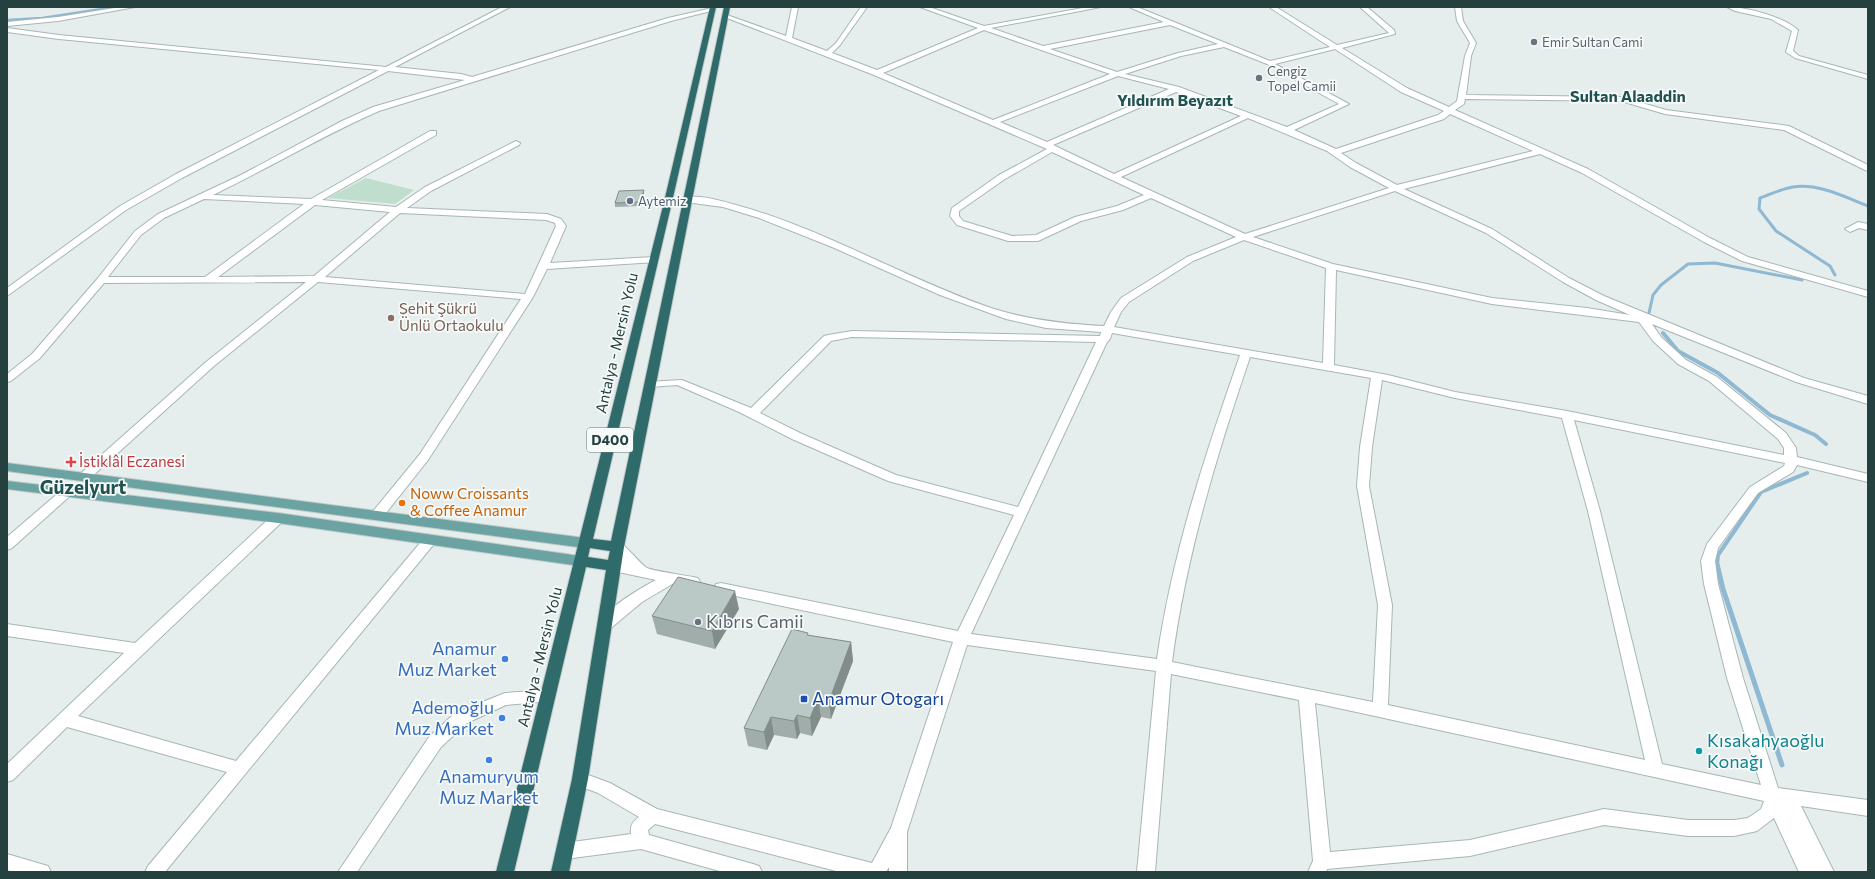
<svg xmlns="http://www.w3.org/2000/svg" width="1875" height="879" font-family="Commissioner,sans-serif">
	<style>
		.green { fill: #bfdece }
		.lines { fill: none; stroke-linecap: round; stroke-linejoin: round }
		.stream-far3 { stroke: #8fb8d2; stroke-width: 2.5 }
		.stream-far2 { stroke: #8fb8d2; stroke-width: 3 }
		.stream-far1 { stroke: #8fb8d2; stroke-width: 4 }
		.stream { stroke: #8fb8d2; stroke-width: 5 }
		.minor-casing { stroke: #a7b6b5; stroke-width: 2 }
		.major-casing { stroke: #c2cac9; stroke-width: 2 }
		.highway-casing { stroke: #c2cac9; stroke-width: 2 }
		.minor { fill: #fff; fill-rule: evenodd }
		.major { fill: #6aa3a1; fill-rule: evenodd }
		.highway { fill: #306b6c; fill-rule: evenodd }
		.wall { fill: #a0adaa }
		.shaded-wall { fill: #828d8b }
		.building { fill: #bac9c6; stroke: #828d8b }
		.worship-dot { fill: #6b7280; stroke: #f6faf9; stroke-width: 1.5 }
		.service-dot { fill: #5c6f8a; stroke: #f6faf9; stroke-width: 1.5 }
		.education-dot { fill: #8d6e63; stroke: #f6faf9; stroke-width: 1.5 }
		.health-dot { fill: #e0444e; stroke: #f6faf9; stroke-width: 1.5 }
		.food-dot { fill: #e8710a; stroke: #f6faf9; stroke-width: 1.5 }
		.shop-dot { fill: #3f7fe0; stroke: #f6faf9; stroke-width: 1.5 }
		.transit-dot { fill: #1a4fb4; stroke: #f6faf9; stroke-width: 1.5 }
		.culture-dot { fill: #0f9aa8; stroke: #f6faf9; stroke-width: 1.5 }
		.labels { text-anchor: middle; stroke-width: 3.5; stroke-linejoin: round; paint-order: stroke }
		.far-worship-label { font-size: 13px; fill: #5b616d; stroke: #f6faf9; text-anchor: start }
		.far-service-label { font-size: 13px; fill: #4e5e75; stroke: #f6faf9; text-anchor: start }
		.shield { fill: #f6faf9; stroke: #637877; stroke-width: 1 }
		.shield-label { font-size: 14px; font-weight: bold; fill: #24403f }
		.education-label { font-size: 15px; fill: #785e54; stroke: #f6faf9; text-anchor: start }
		.street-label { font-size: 15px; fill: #24403f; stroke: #f6faf9 }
		.health-label { font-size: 15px; fill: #be3a42; stroke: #f6faf9; text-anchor: start }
		.food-label { font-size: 15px; fill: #c56008; stroke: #f6faf9; text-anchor: start }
		.far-district-label { font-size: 16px; font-weight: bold; fill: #205251; stroke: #f6faf9 }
		.near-worship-label { font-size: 18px; fill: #5b616d; stroke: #f6faf9; text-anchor: start }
		.near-shop-label { font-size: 18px; fill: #366cbe; stroke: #f6faf9; text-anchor: end }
		.near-transit-label { font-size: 18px; fill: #164399; stroke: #f6faf9; text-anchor: start }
		.near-culture-label { font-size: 18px; fill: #0d838f; stroke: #f6faf9; text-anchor: start }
		.district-label { font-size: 19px; font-weight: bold; fill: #205251; stroke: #f6faf9 }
	</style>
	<rect width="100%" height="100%" fill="#e5eeec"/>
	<!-- green -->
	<path class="green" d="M366,178L414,190L395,204L328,198Z"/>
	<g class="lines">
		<!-- stream-far3 -->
		<path class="stream-far3" d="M7,20L42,18L115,7"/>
		<!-- stream-far2 -->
		<g class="stream-far2">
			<path d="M1835,275L1830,266L1776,231L1759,209L1760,198C1771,194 1781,189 1793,187C1818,183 1845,197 1868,206"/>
			<path d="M1649,313L1653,295L1661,285L1688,264L1715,263L1802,280"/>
		</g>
		<!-- stream-far1 -->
		<g class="stream-far1">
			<path d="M1663,333L1678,351L1718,373L1770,415L1815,435L1826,444"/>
			<path d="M1717,565L1718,555L1761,492L1807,473"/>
		</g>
		<!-- stream -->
		<path class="stream" d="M1717,564L1723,589L1782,765"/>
		<!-- minor casing -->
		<g class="minor-casing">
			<g id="minor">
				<path d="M121,7H135L58,21L7,26V22L58,17Z"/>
				<path d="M502,7H510L395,67L461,74L472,77L668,18L712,8L715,10L671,21L379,111C322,136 269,168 213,195L311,199L430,131H436V135L322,200L396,207L425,187L516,141L520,143L519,145L431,191L407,208L547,214L561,219L566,226L550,263L653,257L656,258L658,260L656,262L547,269L533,297L428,460L382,518H372L370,515L420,454L521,299L318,282L214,366L88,480H80L78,477L80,474L206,362L306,282L104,283L40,358L11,381L7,382V374L32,354L98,278L135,231L158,214L241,175L342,121L373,107L465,80L388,71L182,178L126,210L7,296V288L120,206L176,174L379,70L59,39L7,32V28L59,35L386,67ZM204,199L304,204L205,277H108L141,235L164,218ZM315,205L390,212L314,276L218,277ZM400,213L546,220L555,223L556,226L525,294L325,277Z"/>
				<path d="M792,7H798L792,38L827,51L836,43L861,7H867L840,45L832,53L877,70L978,28L920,7H929L984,26L1088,7H1101L991,28L1043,46L1164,22L1129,7H1137L1270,61L1330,47L1269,7H1276L1337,45L1389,33L1360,7H1367L1394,30L1395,34L1342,48L1407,88L1449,107L1457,101L1465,56L1470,43L1457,21L1455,7H1461L1463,21L1476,43L1471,56L1466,95L1622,97L1666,110L1789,126L1868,165V171L1865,170L1784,130L1665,114L1621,101L1465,99L1464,104L1455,110L1588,169L1710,238L1748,257L1868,291V297L1742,261L1704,242L1582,173L1540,154L1404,189L1492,229L1569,278L1604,296L1804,378L1868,396V404L1796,382L1652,324L1661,337L1686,360L1717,377L1786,433L1796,448L1797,457L1868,474V482L1797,465L1793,472L1758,493L1718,548L1715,561L1718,584L1743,678L1778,788L1868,800V816L1801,806L1834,872H1799L1774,818L1757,831L1734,836H1688L1604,825L1470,856L1327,869L1326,872H1308L1313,861L1299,700L1171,674L1155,872H1137L1156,671L967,645L907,832V872H889V867L886,872H840L655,824L648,830L649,835L753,864L759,866L762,872H723L641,849L565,859L559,857L556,851L559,845L565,843L631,834C630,826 632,822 639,817L598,793L574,784L572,779L574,774L580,772L610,783L657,809L872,863L891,828L953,642L721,593L716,592L714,588L716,584L721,583L958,631L1014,515L888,481L792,439L739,412L677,385L650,387L646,386L644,384L646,382L682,380L751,408L824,336L828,335L852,331L1100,336L1101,332L1046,328L1006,319L940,295L832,247L759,218L723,207L685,202V198C700,194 721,201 736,205C824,229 904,278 991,308C1028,320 1065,324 1104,326L1111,312L1121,298L1187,257L1236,237L1151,198L1123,210L1081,221L1038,241H1008L957,225L950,216L952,208L999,175L1047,149L874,75L722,16L727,15L786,36ZM1170,25L1218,44L1178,53L1117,72L1050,49ZM984,30L1110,74L993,120L883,73ZM1224,47L1267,64L1339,104L1287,127L1179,87L1125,74L1181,56ZM1335,49L1401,92L1444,111L1438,115L1336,149L1294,130L1349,104L1275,64ZM1118,76L1169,89L1047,142L1000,122ZM1176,92L1241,116L1114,174L1053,145ZM1450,114L1533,151L1397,185L1356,163L1341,153L1444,119ZM1248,118L1327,151L1350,167L1389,188L1245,234L1121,177ZM1052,152L1144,195L1117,206L1075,217L1036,235L1012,236L963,221L959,216V211L1005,179ZM1395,191L1486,233L1563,282L1596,300L1630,315L1587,308L1492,298L1333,264L1253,237ZM1244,240L1326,268L1323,363L1114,327L1121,312L1129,302L1193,261ZM1336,270L1492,304L1639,322L1653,341L1678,364L1709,381L1778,439L1784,448V455L1567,411L1455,392L1388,375L1334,365ZM1112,333L1240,355C1205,455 1172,554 1157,659L971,634L1107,342L1110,339ZM852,337L1096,342L1018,507L896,475L800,433L760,413L831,341ZM1250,357L1371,378L1360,447L1357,486L1378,605L1373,702L1172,662C1186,556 1216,457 1250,357ZM1382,380L1455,398L1562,418L1588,511L1645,760L1388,705L1392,605L1369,486L1372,447ZM1574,420L1785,463L1784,466L1750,487L1707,544L1701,561L1704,584L1727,678L1761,785L1662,764L1600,511ZM1315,703L1764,801L1761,809L1748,818L1734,820H1688L1604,809L1470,840L1330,852Z"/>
				<path d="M1727,7C1747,7 1784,17 1798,30L1793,51L1799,56L1868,75V79L1795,58L1786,52L1792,31L1771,19L1735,11Z"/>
				<path d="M1858,222L1868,224V230L1859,228L1850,232L1845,229Z"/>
				<path d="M67,488L71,489L73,492L71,495L12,548L7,550V537L63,489Z"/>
				<path d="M278,513L283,515L285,518L283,521L78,716L236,761L426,536H436L438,539L165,872H145L148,866L227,772L67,727L13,780L7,782V764L124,653L7,636V624L135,643L273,515Z"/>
				<path d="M617,542C627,545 638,562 647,568C653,571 684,575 693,577L698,578L700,582L698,586L693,587L674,583L642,602L611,628L606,630L601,628L599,624C608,607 639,589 656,580L609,570L607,566L609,562L614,561L622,563L610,547L612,544Z"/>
				<path d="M546,690L551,691L554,696L551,701L506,705L467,723L441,747L357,872H338L429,737L455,713L505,693Z"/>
				<path d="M7,854L48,866L51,872H13L7,870Z"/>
			</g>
		</g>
		<!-- major casing -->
		<g class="major-casing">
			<g id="major">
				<path d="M7,463L585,538L590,540L592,543L590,546L585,548L7,471Z"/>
				<path d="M7,481L278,513L580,556L585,557L587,561L585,565L580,566L278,523L7,489Z"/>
			</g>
		</g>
		<!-- highway casing -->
		<g class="highway-casing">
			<path id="highway" d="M710,7H716L672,202L593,539L611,541L724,7H730L624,547L588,779L569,872H551L572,779L606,570L586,567L514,872H496L664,202ZM590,548L610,551L608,560L588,557Z"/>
		</g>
		<!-- minor -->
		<use href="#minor" class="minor"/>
		<!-- major -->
		<use href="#major" class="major"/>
		<!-- highway -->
		<use href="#highway" class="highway"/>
	</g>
	<!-- wall -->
	<g class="wall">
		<path d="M644,194L641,206L615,207V203Z"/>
		<path d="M739,609L715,649L657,634L652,616Z"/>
		<path d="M808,635L851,642L853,661L831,719L821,717L812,736L800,733L797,739L774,735L767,750L748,746L744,728Z"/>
	</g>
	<!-- shaded-wall -->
	<g class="shaded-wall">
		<path d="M644,190V194L641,206L640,202Z"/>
		<path d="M735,591L739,609L715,649L712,631Z"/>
		<path d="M851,642L853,661L831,719L829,701Z"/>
		<path d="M818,699L821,717L812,736L810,718Z"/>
		<path d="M797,715L800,733L797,739L794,721Z"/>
		<path d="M771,717L774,735L767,750L764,732Z"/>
	</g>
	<!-- building -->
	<g class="building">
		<path d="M644,190L640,202L615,203L619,191Z"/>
		<path d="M678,577L735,591L712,631L652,616Z"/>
		<path d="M792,629L808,633L807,635L851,642L829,701L818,699L810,718L797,715L794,721L771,717L764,732L744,728Z"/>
	</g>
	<!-- markers -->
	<g class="worship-dot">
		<circle cx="1534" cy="42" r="4"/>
		<circle cx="1259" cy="78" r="4"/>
		<circle cx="698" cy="622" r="4"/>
	</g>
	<circle class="service-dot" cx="630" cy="201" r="4"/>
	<circle class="education-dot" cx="391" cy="318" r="4"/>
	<path class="health-dot" d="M69 456h4v4h4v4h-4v4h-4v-4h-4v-4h4z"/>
	<circle class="food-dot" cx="402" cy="503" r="4"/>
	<g class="shop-dot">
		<circle cx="505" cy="659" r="4"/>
		<circle cx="502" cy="718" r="4"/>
		<circle cx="489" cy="760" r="4"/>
	</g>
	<rect class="transit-dot" x="800" y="695" width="8" height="8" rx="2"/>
	<circle class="culture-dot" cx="1699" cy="751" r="4"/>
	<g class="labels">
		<!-- far-worship labels -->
		<g class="far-worship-label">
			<text x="1542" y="47">Emir Sultan Cami</text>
			<text x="1267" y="76">Cengiz<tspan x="1267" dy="15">Topel Camii</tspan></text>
		</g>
		<!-- far-service labels -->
		<g class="far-service-label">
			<text x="638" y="206">Aytemiz</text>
		</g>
		<!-- shield labels -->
		<rect class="shield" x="587" y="428" width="46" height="24" rx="3"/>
		<g class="shield-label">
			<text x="610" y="445">D400</text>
		</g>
		<!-- education labels -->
		<g class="education-label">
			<text x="399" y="314">Şehit Şükrü<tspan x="399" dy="17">Ünlü Ortaokulu</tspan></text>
		</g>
		<!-- street labels -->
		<g class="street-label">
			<text transform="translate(617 343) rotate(-77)" y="5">Antalya - Mersin Yolu</text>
			<text transform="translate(540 657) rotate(-76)" y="5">Antalya - Mersin Yolu</text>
		</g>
		<!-- health labels -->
		<g class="health-label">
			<text x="79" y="467">İstiklâl Eczanesi</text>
		</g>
		<!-- food labels -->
		<g class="food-label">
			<text x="410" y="499">Noww Croissants<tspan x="410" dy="17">&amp; Coffee Anamur</tspan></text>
		</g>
		<!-- far-district labels -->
		<g class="far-district-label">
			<text x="1628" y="102">Sultan Alaaddin</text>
			<text x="1175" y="106">Yıldırım Beyazıt</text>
		</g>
		<!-- near-worship labels -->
		<g class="near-worship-label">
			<text x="706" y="628">Kıbrıs Camii</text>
		</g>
		<!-- near-shop labels -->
		<g class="near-shop-label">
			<text x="497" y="655">Anamur<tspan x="497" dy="21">Muz Market</tspan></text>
			<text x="494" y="714">Ademoğlu<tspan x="494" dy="21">Muz Market</tspan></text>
			<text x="489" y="783" text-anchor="middle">Anamuryum<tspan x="489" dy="21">Muz Market</tspan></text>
		</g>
		<!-- near-transit labels -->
		<g class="near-transit-label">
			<text x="812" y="705">Anamur Otogarı</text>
		</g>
		<!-- near-culture labels -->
		<g class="near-culture-label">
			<text x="1707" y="747">Kısakahyaoğlu<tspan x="1707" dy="21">Konağı</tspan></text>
		</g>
		<!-- district labels -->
		<g class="district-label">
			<text x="83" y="494">Güzelyurt</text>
		</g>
	</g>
	<!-- border -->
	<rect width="1875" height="879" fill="none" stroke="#24403f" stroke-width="16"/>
</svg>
